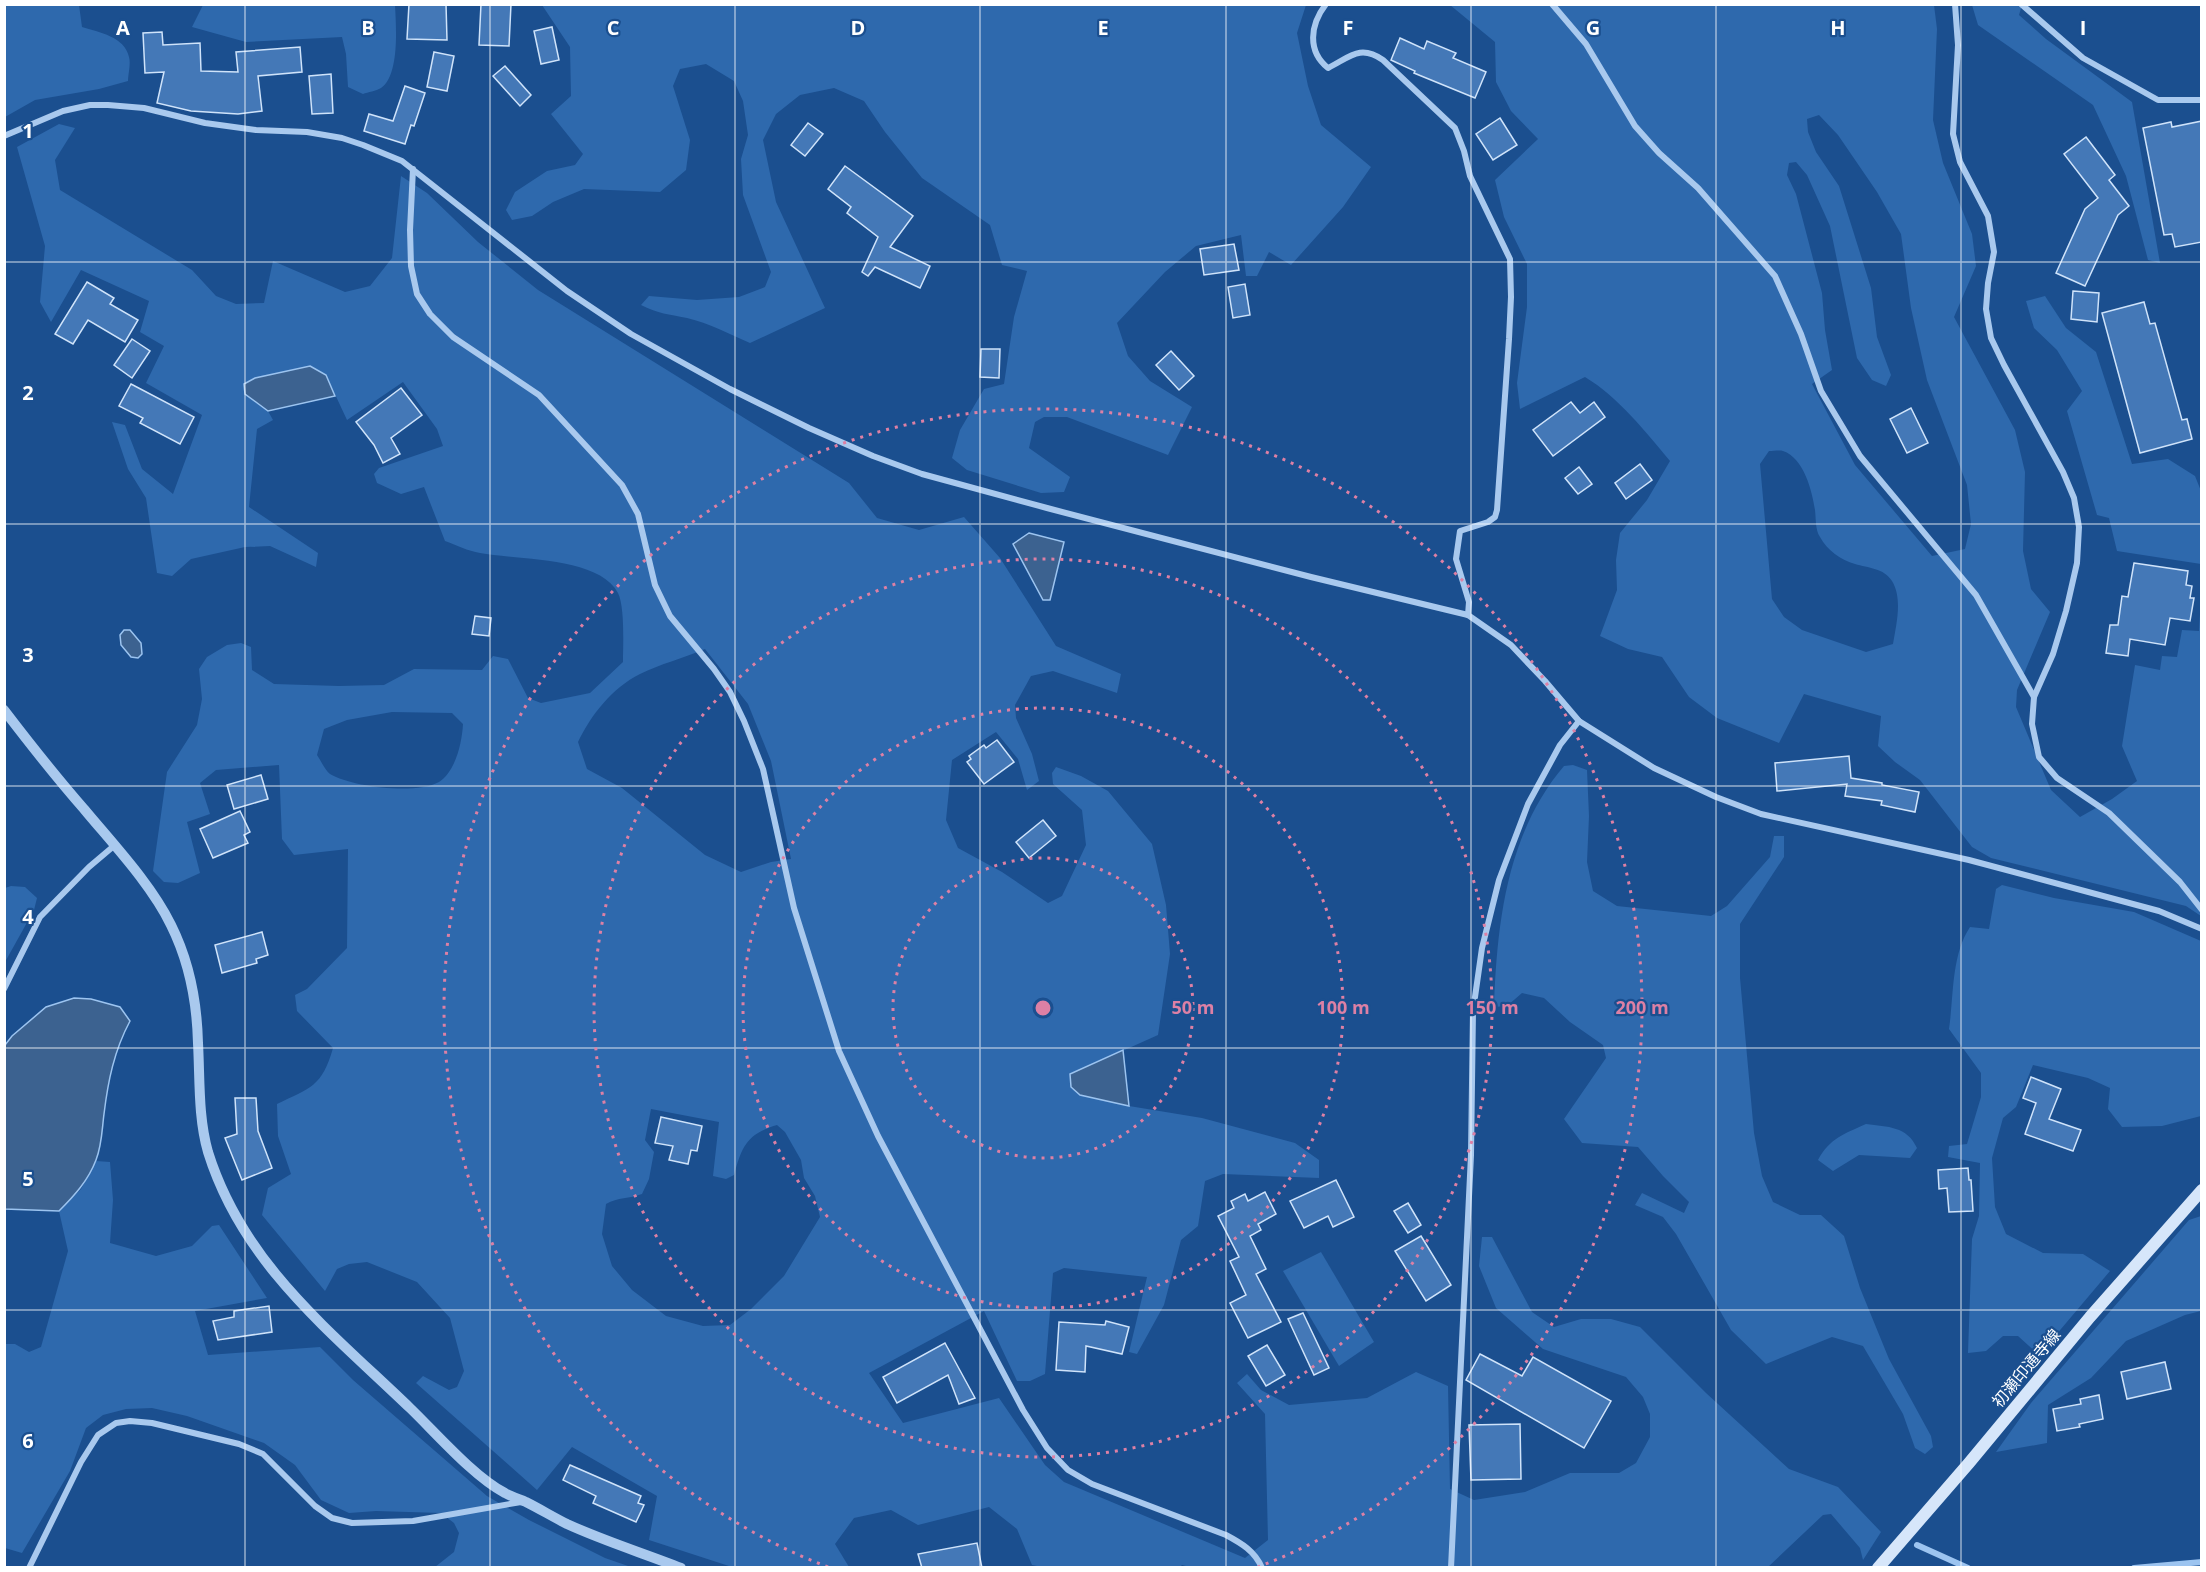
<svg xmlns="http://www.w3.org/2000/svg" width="2206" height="1572" font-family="'Open Sans','Noto Sans JP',sans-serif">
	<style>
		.green { fill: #2e69ad; fill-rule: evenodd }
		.water { fill: #3c6290; stroke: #9cc4f0; stroke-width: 1.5 }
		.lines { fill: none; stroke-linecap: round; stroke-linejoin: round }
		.stream { stroke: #9cc4f0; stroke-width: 6 }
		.building { fill: #4478b7; stroke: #cfe3fa; stroke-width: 1.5 }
		.minor { stroke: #a9c9ee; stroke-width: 6 }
		.tertiary { stroke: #a9c9ee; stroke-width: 10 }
		.secondary { stroke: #d6e6fa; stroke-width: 12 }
		.grid { fill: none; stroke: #fff; stroke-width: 1.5; stroke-opacity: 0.55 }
		.ring { fill: none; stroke: #dd80a5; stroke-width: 3; stroke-dasharray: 3 6 }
		.labels { text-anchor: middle; stroke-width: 4.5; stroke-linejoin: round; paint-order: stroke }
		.street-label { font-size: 16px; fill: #fff; stroke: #1b4f8f }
		.grid-label { font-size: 20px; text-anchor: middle; font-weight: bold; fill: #fff; stroke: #1b4f8f; stroke-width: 4.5; stroke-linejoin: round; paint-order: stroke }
		.centre { fill: #dd80a5; stroke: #1b4f8f; stroke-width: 3 }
		.ring-label { font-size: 18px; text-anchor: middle; font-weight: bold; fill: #dd80a5; stroke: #1b4f8f; stroke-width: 4.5; stroke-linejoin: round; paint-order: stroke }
	</style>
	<rect width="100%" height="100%" fill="#1b4f8f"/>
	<!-- green -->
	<g class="green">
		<path d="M5,4L79,5L82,27C99,32 125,37 129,57C131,64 128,74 128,81L99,89L35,100L5,117Z"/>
		<path d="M203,5H395C396,25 400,75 381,88C376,91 368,92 363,94L348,87L346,54L342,37L246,42L192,27Z"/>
		<path d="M542,5H1306L1297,33L1308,86L1321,125L1371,167L1343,207L1291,265L1269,252L1257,276H1246L1241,235L1196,246L1165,272L1117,323L1128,356L1150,381L1192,407L1168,455L1067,417H1044L1035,422L1029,448L1070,477L1064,492L1041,493L967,470L952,458L960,430L984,389L1004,384L1014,317L1027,271L1002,265L990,225L922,178L885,132L864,101L834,88L800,95L776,114L763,140L776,202L825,308L750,343C729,334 709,323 687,318C668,314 659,314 641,305L649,296L697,300L739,297L765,287L771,272L743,195L741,159L748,135L743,101L734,81L706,64L680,69L673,86L690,140L686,170L660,192L584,189L553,202L532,216L512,220L506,210L515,192L547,171L575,165L583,154L551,114L571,96L570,47Z"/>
		<path d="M1450,5H1934L1937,29L1933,120L1943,163L1972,234L1976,266L1954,317L2015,430L2025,472L2023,551L2031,589L2050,612L2017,690L2016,707L2051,790L2080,817L2112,799L2137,781L2122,746L2135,665L2160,670L2162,656L2177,657L2182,630L2199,631L2201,598V916L2186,906L1991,858L1972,847L1920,780L1895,762L1878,746L1881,716L1804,694L1779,743L1717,718L1689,697L1662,657L1628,649L1600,636L1617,590L1616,560L1620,533L1647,500L1670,461C1645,431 1618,397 1585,377L1520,409L1517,383L1527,307V264L1504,217L1495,180L1538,139L1511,111L1496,82L1495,42ZM1819,115L1838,135L1877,192L1901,234L1911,308L1927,380L1967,485L1971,524L1965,549L1932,556L1855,465L1812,384L1832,370L1825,330L1822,293L1796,194L1787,175L1789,163L1796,162L1807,175L1830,226L1857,358L1872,380L1886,386L1891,375L1877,337L1871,288L1839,186L1816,152L1808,132L1807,119ZM1769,451C1773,451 1780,450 1783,451C1804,458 1812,491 1815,510C1816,518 1815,530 1820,537C1827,550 1841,560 1855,564C1868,568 1884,568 1892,581C1903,599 1896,625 1893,644L1866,652L1802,630L1784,617L1772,599L1760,464Z"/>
		<path d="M1972,5H2022L2019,15L2046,39L2132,102L2160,263L2148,260L2126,176L2093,105L1978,25Z"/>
		<path d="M59,124L75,128L55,160L60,190L192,270L216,296L236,304L264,303L273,261L345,292L370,286L392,258L401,176L427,193L478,242L538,290L849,483L877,518L919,530L964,517L1000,558L1056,646L1121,674L1117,693L1053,671L1031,676L1015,705L1016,718L1032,754L1039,781L1027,790L1018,759L996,732L952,760L946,820L958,848L1002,872L1048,903L1062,896L1086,845L1082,810L1053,784L1052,773L1056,767L1081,776L1108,791L1152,844L1166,905L1170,954L1158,1035L1071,1074V1087L1080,1095L1129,1106L1202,1118L1295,1143L1319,1160V1178L1223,1174L1205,1181L1198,1226L1181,1240L1164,1305L1137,1354L1129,1352L1147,1277L1064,1268L1053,1273L1045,1374L1030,1381H1017L984,1311L869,1373L903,1423L999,1398L1045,1465L1064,1482L1245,1558L1268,1540L1265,1414L1237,1383L1247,1374L1261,1390L1289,1405L1367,1398L1416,1372L1448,1386L1450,1489L1474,1500L1525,1492L1570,1473H1619L1636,1463L1650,1437V1414L1643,1397L1626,1377L1543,1349L1496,1308L1479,1266L1482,1237H1492L1532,1312L1554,1327L1581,1319H1611L1640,1327L1706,1393L1789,1469L1838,1487L1881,1532L1863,1560L1860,1548L1831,1514L1823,1515L1768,1567L1193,1568L1182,1565L1179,1568L1042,1567L1032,1565L1017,1529L989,1507L918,1525L891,1510L854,1518L835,1544L849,1567H732L649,1540L657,1496L572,1447L537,1490L416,1383L423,1376L449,1390L457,1387L464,1371L450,1318L417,1282L367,1262L349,1264L337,1269L325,1291L262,1215L268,1188L291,1174L278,1136L277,1104C310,1088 322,1087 333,1048L297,1011L295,995L307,989L347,948L348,849L294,855L282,839L279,765L216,770L200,783L210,814L187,822L200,873L178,883L164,882L153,871L167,772L197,725L202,699L199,669L207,657L227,645L241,643L251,647L252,670L274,684L339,686L384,685L414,669L482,670L493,656L508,659L528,698L541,703L590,693L623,662C623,646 625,607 618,593C599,556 515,560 480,553C468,551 456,545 445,541L424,487L401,494L377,483L374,474L379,468L443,446L437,429L403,382L347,420L326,375L245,394L268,411L273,420L257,429L249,507L318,553L316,567L270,546L245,547L191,559L172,576L157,573L146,498L128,469L112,422L125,425L142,469L173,494L202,415L146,383L164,346L140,332L149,301L81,270L51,322L40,302L45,246L17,147ZM705,649L748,704L771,761L791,859L771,862L741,872L705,855L622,788L587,769L578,742C591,715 612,688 640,674C660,664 684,658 705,649ZM392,712L452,713L463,724C462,742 456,771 439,782C416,795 352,787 330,774C325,770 321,761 317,755L324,729L347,720ZM651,1109L719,1122L713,1176L726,1179L734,1175C742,1146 747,1134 777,1125L785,1132L801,1160L804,1178L815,1196L820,1217L784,1276L751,1309L730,1325L703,1326L666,1316L632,1290L612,1266L602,1234L606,1204C618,1197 629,1199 642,1194L649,1179L654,1152L645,1140Z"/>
		<path d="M2045,296L2066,328L2096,352L2132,464L2168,459L2195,476L2201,491V564L2117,551L2109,518L2097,515L2067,411L2082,391L2057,350L2034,328L2026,301Z"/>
		<path d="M1573,765L1587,770L1589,816L1587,862L1593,891L1617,906L1711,916L1727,906L1770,857L1774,836H1784V857L1740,924V978L1754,1133L1762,1176L1773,1202L1800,1215H1821L1844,1236L1860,1288L1889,1359L1931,1436L1933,1447L1925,1454L1915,1448L1903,1414L1863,1346L1832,1337L1766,1364L1731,1330L1676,1234L1663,1217L1635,1205L1642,1193L1684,1213L1689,1202L1663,1176L1638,1147L1582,1143L1564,1119L1606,1058L1603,1045L1570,1022L1544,998L1522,993L1507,1006L1494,1007C1497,922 1507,833 1564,766Z"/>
		<path d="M2002,885L2054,898L2134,912L2201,941V1116L2162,1126L2122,1127L2108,1109L2110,1088L2088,1078L2033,1065L2016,1107L2003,1118L1992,1158L1995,1207L2006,1234L2043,1253L2083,1254L2110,1271L2039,1355L2018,1336H2003L1986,1351L1968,1353L1972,1239L1979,1216L1980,1163L1948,1157L1949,1146L1967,1144L1981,1097V1073L1949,1029C1954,995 1951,956 1970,927L1989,929L1996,889Z"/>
		<path d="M11,886L25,887L37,898L34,910L5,962V888Z"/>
		<path d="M1866,1124C1888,1127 1907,1126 1917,1148L1910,1158L1859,1155L1833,1171L1818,1160C1830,1138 1844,1134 1866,1124Z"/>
		<path d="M96,1161L110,1162L113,1200L110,1243L156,1256L192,1246L212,1226L219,1225L267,1298L195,1311L208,1355L320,1347L353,1380L487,1496L529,1520L605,1558L631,1567H435L454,1552L459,1533L454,1523L441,1513L376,1511L349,1513L321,1500L295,1465L264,1443L187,1416L152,1408L126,1409L103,1415L86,1428L70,1471L22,1553L5,1548L4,1344H15L29,1352L41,1347L68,1251L59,1211L81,1189Z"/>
		<path d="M2201,1216V1311L2185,1315L2126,1341L2091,1378L2048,1405L2047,1443L1996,1452L2031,1403L2189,1220Z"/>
		<path d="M1321,1252L1374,1342L1339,1366L1283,1271Z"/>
	</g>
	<!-- water -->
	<g class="water">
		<path d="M310,366L326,375L335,396L268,411L245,394L244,384L255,378Z"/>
		<path d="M1029,533L1064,542L1050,600H1043L1013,544Z"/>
		<path d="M124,630H130L141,643L142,654L138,658L131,657L121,645L120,635Z"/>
		<path d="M74,998L91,999L120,1007L130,1021C114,1051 108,1081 104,1114C102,1129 102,1145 96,1160C88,1181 74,1196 59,1211L5,1209V1045L12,1036L46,1007Z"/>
		<path d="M1123,1050L1129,1106L1080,1095L1071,1087L1070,1074Z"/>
	</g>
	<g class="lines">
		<!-- stream -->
		<g class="stream">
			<path d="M1917,1545L1968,1568"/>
			<path d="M2134,1568L2202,1562"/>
		</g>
	</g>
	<!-- building -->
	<g class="building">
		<path d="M409,4H446L447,40L407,39Z"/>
		<path d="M481,4H511L509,46L479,45Z"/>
		<path d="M552,27L559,60L541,64L534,31Z"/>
		<path d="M162,32L163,45L200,43L201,71L238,72L236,52L300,47L302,72L258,76L262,111L238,114L191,111L157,103L164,72L145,73L143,33Z"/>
		<path d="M1400,38L1424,49L1427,41L1456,53L1453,58L1486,72L1475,98L1414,73L1415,71L1391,60Z"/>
		<path d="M434,52L454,56L447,91L427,87Z"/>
		<path d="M505,66L531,95L520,106L493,76Z"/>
		<path d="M331,74L333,113L312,114L309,76Z"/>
		<path d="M405,86L425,93L414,126L411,125L405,144L364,131L369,114L393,121Z"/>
		<path d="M1500,118L1517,145L1493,160L1476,134Z"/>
		<path d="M2202,121V242L2175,247L2172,234L2164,235L2143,128L2171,122L2172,127Z"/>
		<path d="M808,123L823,134L805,156L791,145Z"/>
		<path d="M2086,137L2115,175L2109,180L2129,206L2118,215L2085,286L2056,273L2085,209L2098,198L2064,154Z"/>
		<path d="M845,166L913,216L890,247L930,266L920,288L875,267L868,276L862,272L878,237L847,213L851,207L828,189Z"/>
		<path d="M1234,244L1239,270L1204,275L1200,249Z"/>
		<path d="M87,282L114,298L110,304L138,320L125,342L88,320L73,344L55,334Z"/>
		<path d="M1245,284L1250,315L1233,318L1228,287Z"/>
		<path d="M2073,291L2099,293L2097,322L2071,319Z"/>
		<path d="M2144,302L2150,324L2155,323L2182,420L2187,419L2192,439L2140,453L2102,313Z"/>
		<path d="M132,339L150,351L132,378L114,365Z"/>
		<path d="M981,349H1000L999,378L980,377Z"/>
		<path d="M1171,351L1194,376L1179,390L1156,365Z"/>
		<path d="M131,384L194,417L180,444L140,423L143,418L119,406Z"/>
		<path d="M401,388L422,415L391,438L400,454L383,463L374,445L356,422Z"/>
		<path d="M1571,402L1580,413L1594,402L1605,417L1553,456L1533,430Z"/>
		<path d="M1911,408L1928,443L1907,453L1890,419Z"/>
		<path d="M1640,464L1652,480L1626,499L1615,483Z"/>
		<path d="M1579,467L1592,484L1578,494L1565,478Z"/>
		<path d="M2134,563L2188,571L2186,585L2192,586L2190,598H2194L2190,621L2170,618L2165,645L2130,639L2128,656L2106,653L2110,625H2118L2122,596L2128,597Z"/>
		<path d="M475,616L491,618L489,636L472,634Z"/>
		<path d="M997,740L1014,762L984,784L967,762L971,759L969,756L984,745L986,748Z"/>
		<path d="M1849,756L1851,778L1882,783V785L1919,792L1915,812L1881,805L1882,801L1845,796L1847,784L1777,791L1775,763Z"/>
		<path d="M261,775L268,799L234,809L227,785Z"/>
		<path d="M240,811L250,832L244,835L248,843L213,858L200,829Z"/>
		<path d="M1043,820L1056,836L1029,858L1016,842Z"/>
		<path d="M262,932L268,955L256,959L257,963L222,973L215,945Z"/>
		<path d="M2031,1077L2061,1089L2049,1119L2081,1130L2073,1151L2025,1134L2036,1103L2023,1098Z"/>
		<path d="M235,1098H256L258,1131L272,1168L242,1180L225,1138L237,1134Z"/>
		<path d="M661,1117L702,1126L697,1151L691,1150L688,1164L669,1160L673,1146L655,1143Z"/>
		<path d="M1968,1168L1969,1180H1971L1973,1211L1949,1212L1947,1188L1939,1189L1938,1170Z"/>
		<path d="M1336,1180L1354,1217L1333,1227L1328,1216L1304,1228L1290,1201Z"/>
		<path d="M1265,1192L1276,1214L1258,1224L1261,1230L1250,1236L1266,1269L1256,1274L1281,1322L1248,1338L1230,1303L1246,1295L1230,1261L1239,1257L1218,1216L1234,1208L1231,1201L1245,1194L1248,1201Z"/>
		<path d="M1408,1203L1421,1225L1408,1233L1394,1211Z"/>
		<path d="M1421,1236L1451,1285L1426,1301L1395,1251Z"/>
		<path d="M269,1306L272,1332L218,1340L213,1321L234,1317V1311Z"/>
		<path d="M1303,1313L1329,1368L1314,1375L1288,1319Z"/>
		<path d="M1106,1321L1129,1327L1122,1354L1086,1346L1085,1372L1056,1370L1059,1322L1105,1325Z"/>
		<path d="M945,1343L975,1398L959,1404L948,1375L897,1403L883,1377Z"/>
		<path d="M1267,1345L1285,1375L1266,1386L1248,1356Z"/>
		<path d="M1480,1354L1522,1376L1533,1357L1611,1401L1584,1448L1466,1380Z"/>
		<path d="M2165,1362L2171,1389L2127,1399L2121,1372Z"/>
		<path d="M2099,1395L2103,1419L2079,1424L2080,1427L2057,1431L2053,1409L2081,1404L2080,1399Z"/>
		<path d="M1520,1424L1521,1479L1471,1480L1469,1425Z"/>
		<path d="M570,1465L641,1496L638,1503L644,1505L636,1522L593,1503L596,1496L563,1480Z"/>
		<path d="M977,1543L982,1568H922L918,1554Z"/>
	</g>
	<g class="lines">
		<!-- minor -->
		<g class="minor">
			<path d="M1326,4C1310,25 1307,51 1328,68C1350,57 1360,44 1383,60L1455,128L1464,151L1470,176L1510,259L1511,297L1509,339L1497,510L1495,517L1488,522L1460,531L1456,559L1469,602L1468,615"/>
			<path d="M1552,4L1586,44L1635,126L1659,153L1698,188L1775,276L1801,334L1821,391L1860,456L1976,595L2034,697L2032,724L2039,757L2057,778L2109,813L2180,882L2202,910"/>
			<path d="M1955,4L1958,45L1953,134L1960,162L1988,216L1994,252L1988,283L1986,309L1991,338L2004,365L2063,472L2074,498L2079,527L2077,563L2066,611L2053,654L2034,697"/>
			<path d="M2021,4L2083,58L2158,100H2202"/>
			<path d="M4,136L63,111L90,105H108L144,108L205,123L256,130L307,132L342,138L363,145L402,161L567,291L631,334L730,389L809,428L873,456L922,474L1047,508L1311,577L1468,615L1511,645L1545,681L1579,721L1654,768L1716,797L1761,814L1969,860L2159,911L2202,929"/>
			<path d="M413,169L410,230L411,266L417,294L430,314L453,337L539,395L622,485L638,514L655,585L670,616L714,669L730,692L744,721L763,769L794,908L839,1051L878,1136L1023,1410L1047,1448L1068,1470L1092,1484L1226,1535C1241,1543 1255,1551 1262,1568"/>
			<path d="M4,989L40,917L89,867L115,845"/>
			<path d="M29,1568L81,1462L98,1435L116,1423L130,1421L152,1423L239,1444L263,1454L315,1506L332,1518L352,1523L413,1521L521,1502"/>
			<path d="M1451,1568L1471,1155L1473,1011L1482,948L1499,880L1528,804L1560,745L1579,721"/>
		</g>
		<!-- tertiary -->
		<path class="tertiary" d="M4,710C30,744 56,777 84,809C113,844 151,884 171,925C189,961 197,1003 198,1043C200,1079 198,1117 208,1152C243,1264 329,1330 410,1408C436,1433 474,1477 505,1493C512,1497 519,1499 526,1502C540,1509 553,1517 567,1524C604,1541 643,1553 681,1568"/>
		<!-- secondary -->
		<path class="secondary" d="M1878,1568L1969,1463L2090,1317L2202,1190"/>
	</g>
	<!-- grid -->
	<path class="grid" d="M245,4V1568M490,4V1568M735,4V1568M980,4V1568M1226,4V1568M1471,4V1568M1716,4V1568M1961,4V1568M4,262H2202M4,524H2202M4,786H2202M4,1048H2202M4,1310H2202"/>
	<!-- distance rings -->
	<g class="ring">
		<circle cx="1043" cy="1008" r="150"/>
		<circle cx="1043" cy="1008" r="300"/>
		<circle cx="1043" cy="1008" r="449"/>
		<path d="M828 1567A599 599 0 1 1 1258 1567"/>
	</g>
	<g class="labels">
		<!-- street labels -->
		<g class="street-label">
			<text transform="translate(2026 1368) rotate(-50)" y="6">初瀬印通寺線</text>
		</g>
	</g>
	<g class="grid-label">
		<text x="123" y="35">A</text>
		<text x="368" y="35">B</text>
		<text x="613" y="35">C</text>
		<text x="858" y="35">D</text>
		<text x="1103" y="35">E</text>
		<text x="1348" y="35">F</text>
		<text x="1593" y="35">G</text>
		<text x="1838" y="35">H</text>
		<text x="2083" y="35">I</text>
		<text x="28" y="138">1</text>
		<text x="28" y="400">2</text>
		<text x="28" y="662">3</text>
		<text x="28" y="924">4</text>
		<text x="28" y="1186">5</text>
		<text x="28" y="1448">6</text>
	</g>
	<circle cx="1043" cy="1008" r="9" class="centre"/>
	<g class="ring-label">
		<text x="1193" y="1014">50 m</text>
		<text x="1343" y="1014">100 m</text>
		<text x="1492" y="1014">150 m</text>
		<text x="1642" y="1014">200 m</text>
	</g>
	<!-- border -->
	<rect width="2206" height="1572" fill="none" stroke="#ffffff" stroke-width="12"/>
</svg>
